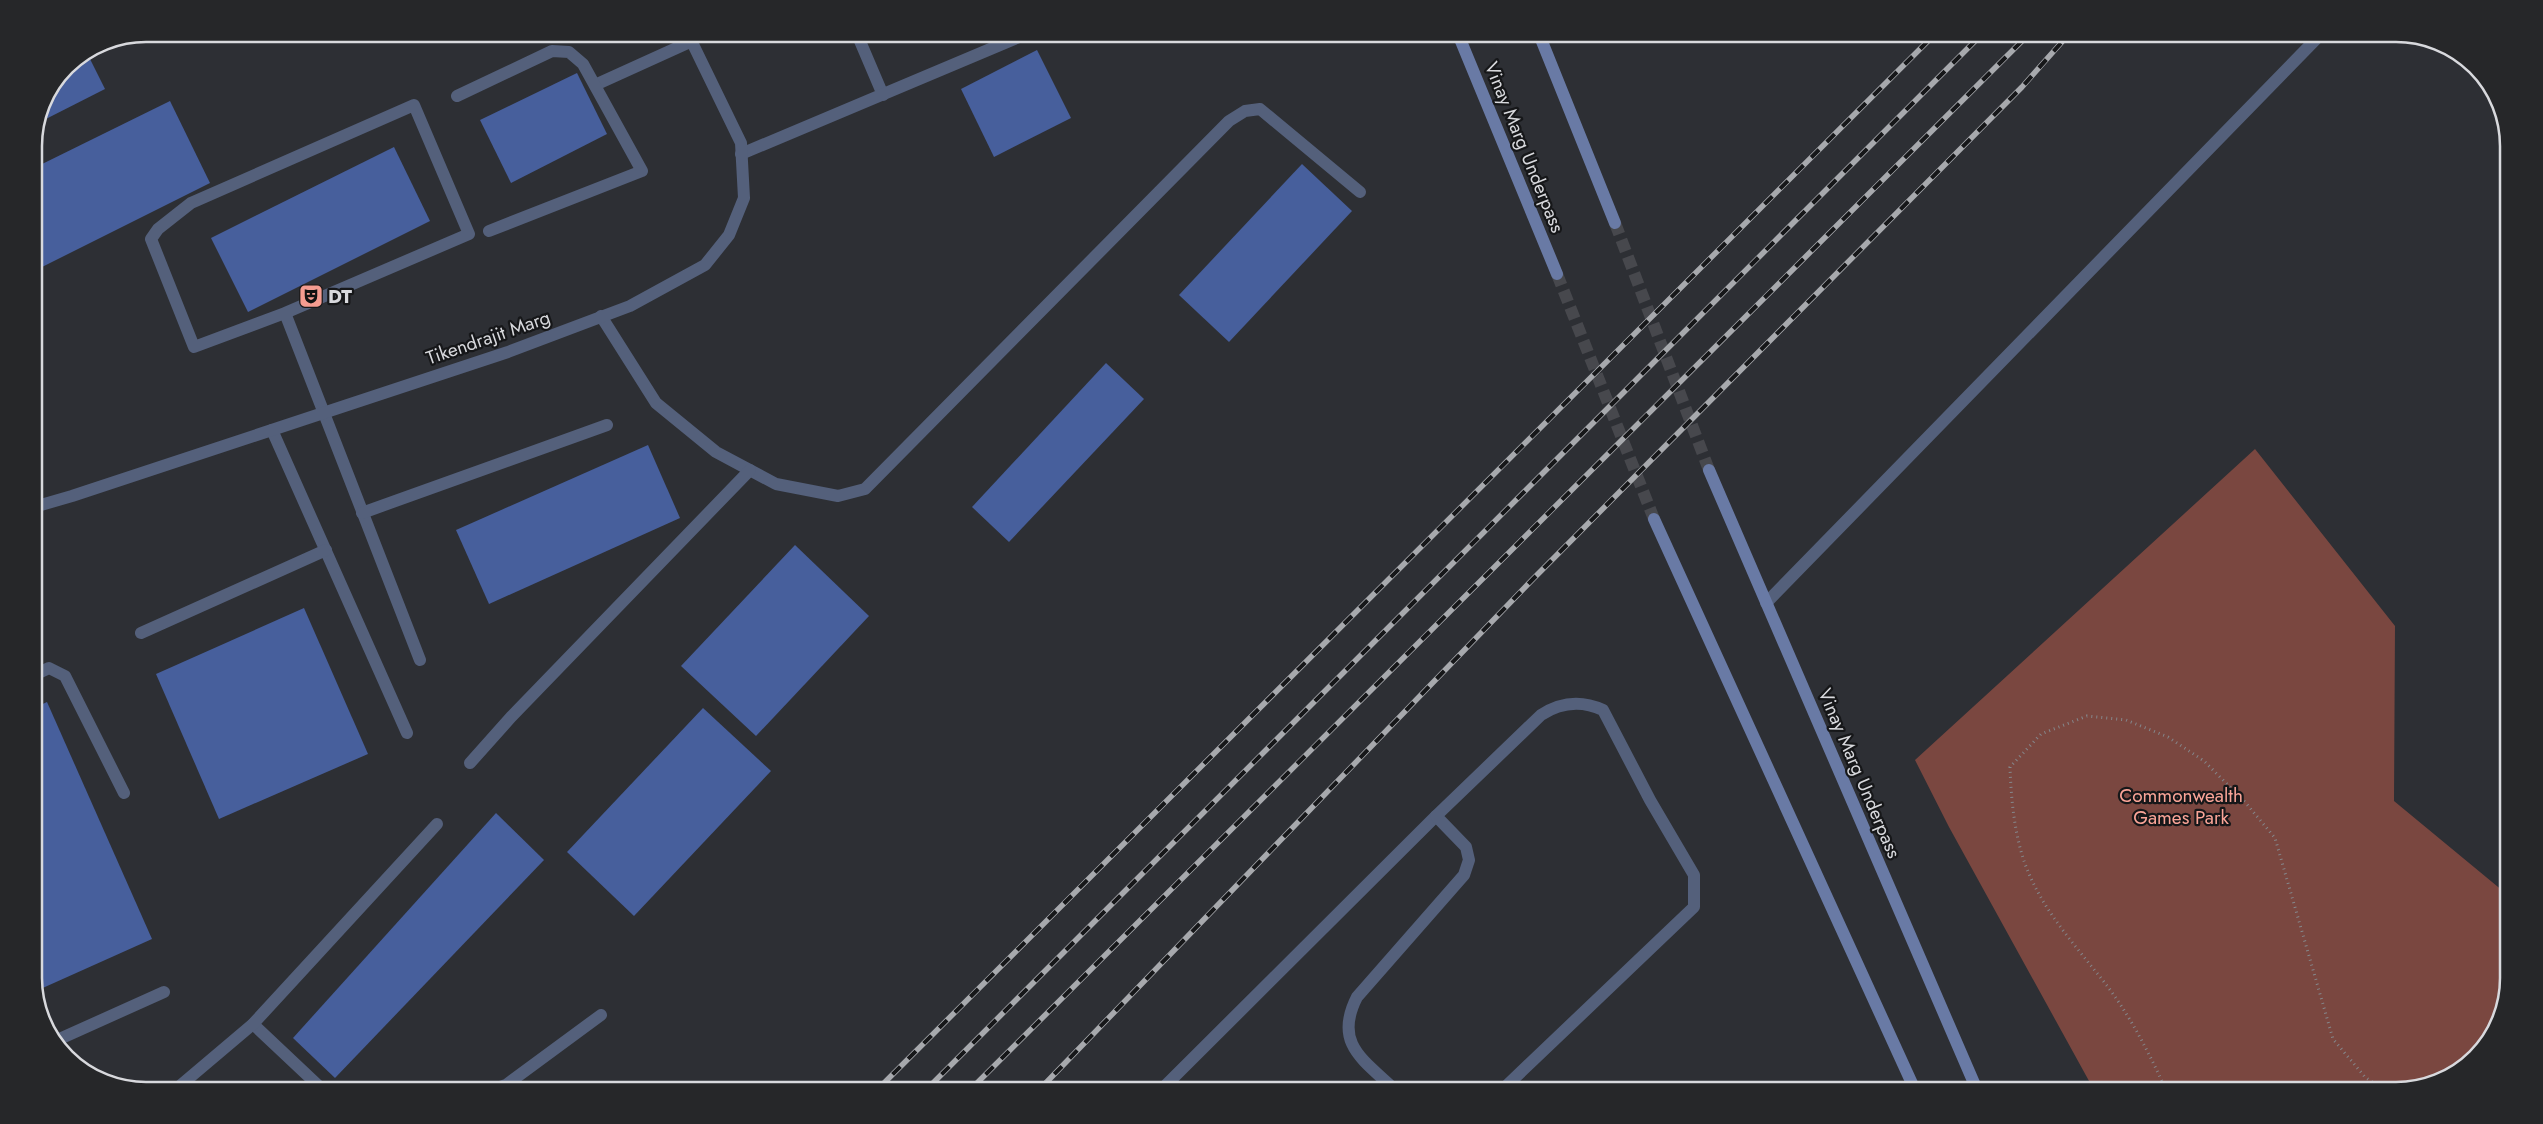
<svg xmlns="http://www.w3.org/2000/svg" width="2543" height="1124" font-family="Jost,sans-serif">
	<style>
		.green { fill: #7a4740 }
		.building { fill: #475f9c }
		.lines { fill: none; stroke-linecap: round; stroke-linejoin: round }
		.secondary-tunnel { stroke: #47484d; stroke-width: 12; stroke-dasharray: 12 6; stroke-linecap: butt }
		.path { stroke: #85878b; stroke-width: 3; stroke-dasharray: 1 4; stroke-linecap: butt }
		.street { stroke: #54607b; stroke-width: 12 }
		.secondary { stroke: #697aa5; stroke-width: 12 }
		.rail-casing { stroke: #a7a9ad; stroke-width: 5.5 }
		.rail { stroke: #161719; stroke-width: 4; stroke-dasharray: 11; stroke-linecap: butt }
		.labels { text-anchor: middle; stroke-width: 4.5; stroke-linejoin: round; paint-order: stroke }
		.street-label { font-size: 19px; fill: #d8d9dd; stroke: #161719 }
		.poi-label { font-size: 19px; font-weight: bold; fill: #d8d9dd; stroke: #161719; text-anchor: start }
		.park-label { font-size: 19px; fill: #fba598; stroke: #161719 }
		.rim { fill: none; stroke: #d8d9dd; stroke-width: 2.5 }
	</style>
	<rect width="100%" height="100%" fill="#2d2f34"/>
	<!-- green -->
	<path class="green" d="M2255,449L2395,626L2394,801L2509,896V978L2501,1021L2459,1071L2397,1090H2094L1949,827L1915,760Z"/>
	<!-- building -->
	<g class="building">
		<path d="M1037,50L1071,118L994,157L961,89Z"/>
		<path d="M87,53L105,89L38,123L42,103L67,67Z"/>
		<path d="M577,73L607,134L511,183L480,120Z"/>
		<path d="M170,101L210,183L34,271V168Z"/>
		<path d="M394,147L430,221L248,312L211,238Z"/>
		<path d="M1302,164L1352,211L1229,342L1179,295Z"/>
		<path d="M1106,363L1144,399L1009,542L972,507Z"/>
		<path d="M648,445L680,518L489,604L456,530Z"/>
		<path d="M795,545L869,616L756,736L681,666Z"/>
		<path d="M304,608L368,754L219,819L156,674Z"/>
		<path d="M47,702L152,939L36,991L34,985V708Z"/>
		<path d="M703,708L771,771L634,916L567,852Z"/>
		<path d="M496,813L544,860L335,1078L293,1038Z"/>
	</g>
	<g class="lines">
		<!-- secondary-tunnel -->
		<g class="secondary-tunnel">
			<path d="M1615,223L1709,470"/>
			<path d="M1557,274L1654,519"/>
		</g>
		<!-- path -->
		<path class="path" d="M2166,1090C2150,1055 2132,1019 2108,987C2077,947 2041,910 2024,861C2014,831 2011,797 2010,767L2041,734L2087,716L2126,720L2168,737L2204,761L2245,802L2275,838L2333,1039L2365,1077L2383,1090"/>
		<!-- street -->
		<g class="street">
			<path d="M424,34L425,37L433,34"/>
			<path d="M857,34L883,95"/>
			<path d="M595,85L692,41"/>
			<path d="M457,96L552,51L569,52L583,64L642,171L489,231"/>
			<path d="M741,154L1026,34"/>
			<path d="M285,313L469,234L414,105L191,203L158,229L151,239L194,347L285,313L420,660"/>
			<path d="M601,316L656,403L716,452L776,484L838,496L865,489L1229,121L1245,111L1260,109L1360,192"/>
			<path d="M272,430L407,733"/>
			<path d="M34,507L72,496L508,352L630,306L705,265L729,235L744,198L741,143L688,34"/>
			<path d="M362,513L607,425"/>
			<path d="M1766,603L2321,34"/>
			<path d="M141,633L326,550"/>
			<path d="M34,675L49,668L65,676L124,793"/>
			<path d="M470,763L511,717L750,470"/>
			<path d="M253,1024L323,1090"/>
			<path d="M55,1041L164,992"/>
			<path d="M175,1090L253,1024L437,824"/>
			<path d="M491,1090L506,1085L601,1015"/>
			<path d="M1161,1090L1436,816"/>
			<path d="M1395,1090C1364,1060 1333,1044 1357,997L1464,875L1469,860L1466,847L1436,816L1541,715C1561,702 1581,700 1603,710L1650,800L1694,875V907L1502,1090"/>
		</g>
		<!-- secondary -->
		<g class="secondary">
			<path d="M1458,34L1557,274"/>
			<path d="M1539,34L1615,223"/>
			<path d="M1709,470L1977,1090"/>
			<path d="M1654,519L1915,1090"/>
		</g>
		<!-- rail casing -->
		<g class="rail-casing">
			<g id="rail">
				<path d="M877,1090L1935,34"/>
				<path d="M926,1090L1982,34"/>
				<path d="M970,1090L2029,34"/>
				<path d="M1039,1090L1533,579L2022,87L2069,34"/>
			</g>
		</g>
		<!-- rail -->
		<use href="#rail" class="rail"/>
	</g>
	<!-- icons -->
	<defs>
		<g id="theatre-square" transform="scale(1.25)"><rect x="-9" y="-9" width="18" height="18" rx="4" fill="#f59c90" stroke="#161719"/><path d="M-5-5.5Q0-4 5-5.5V0Q5 5 0 6Q-5 5-5 0ZM-3.3-2.5H-1v1.5H-3.3ZM1-2.5H3.3v1.5H1ZM-2.8 1Q0 5.5 2.8 1Z" fill="#111"/></g>
	</defs>
	<g fill-rule="evenodd">
		<use href="#theatre-square" x="311" y="296"/>
	</g>
	<g class="labels">
		<!-- street labels -->
		<g class="street-label">
			<text transform="translate(1525 147) rotate(68)" y="7">Vinay Marg Underpass</text>
			<text transform="translate(488 337) rotate(-19)" y="7">Tikendrajit Marg</text>
			<text transform="translate(1860 773) rotate(67)" y="7">Vinay Marg Underpass</text>
		</g>
		<!-- poi labels -->
		<g class="poi-label">
			<text x="328" y="303">DT</text>
		</g>
		<!-- park labels -->
		<g class="park-label">
			<text x="2181" y="802">Commonwealth<tspan x="2181" dy="22">Games Park</tspan></text>
		</g>
	</g>
	<!-- crop -->
	<path d="M0 0H2543V1124H0ZM146 42H2396A104 104 0 0 1 2500 146V978A104 104 0 0 1 2396 1082H146A104 104 0 0 1 42 978V146A104 104 0 0 1 146 42Z" fill="#262729" fill-rule="evenodd"/>
	<path class="rim" d="M146 42H2396A104 104 0 0 1 2500 146V978A104 104 0 0 1 2396 1082H146A104 104 0 0 1 42 978V146A104 104 0 0 1 146 42Z"/>
</svg>
